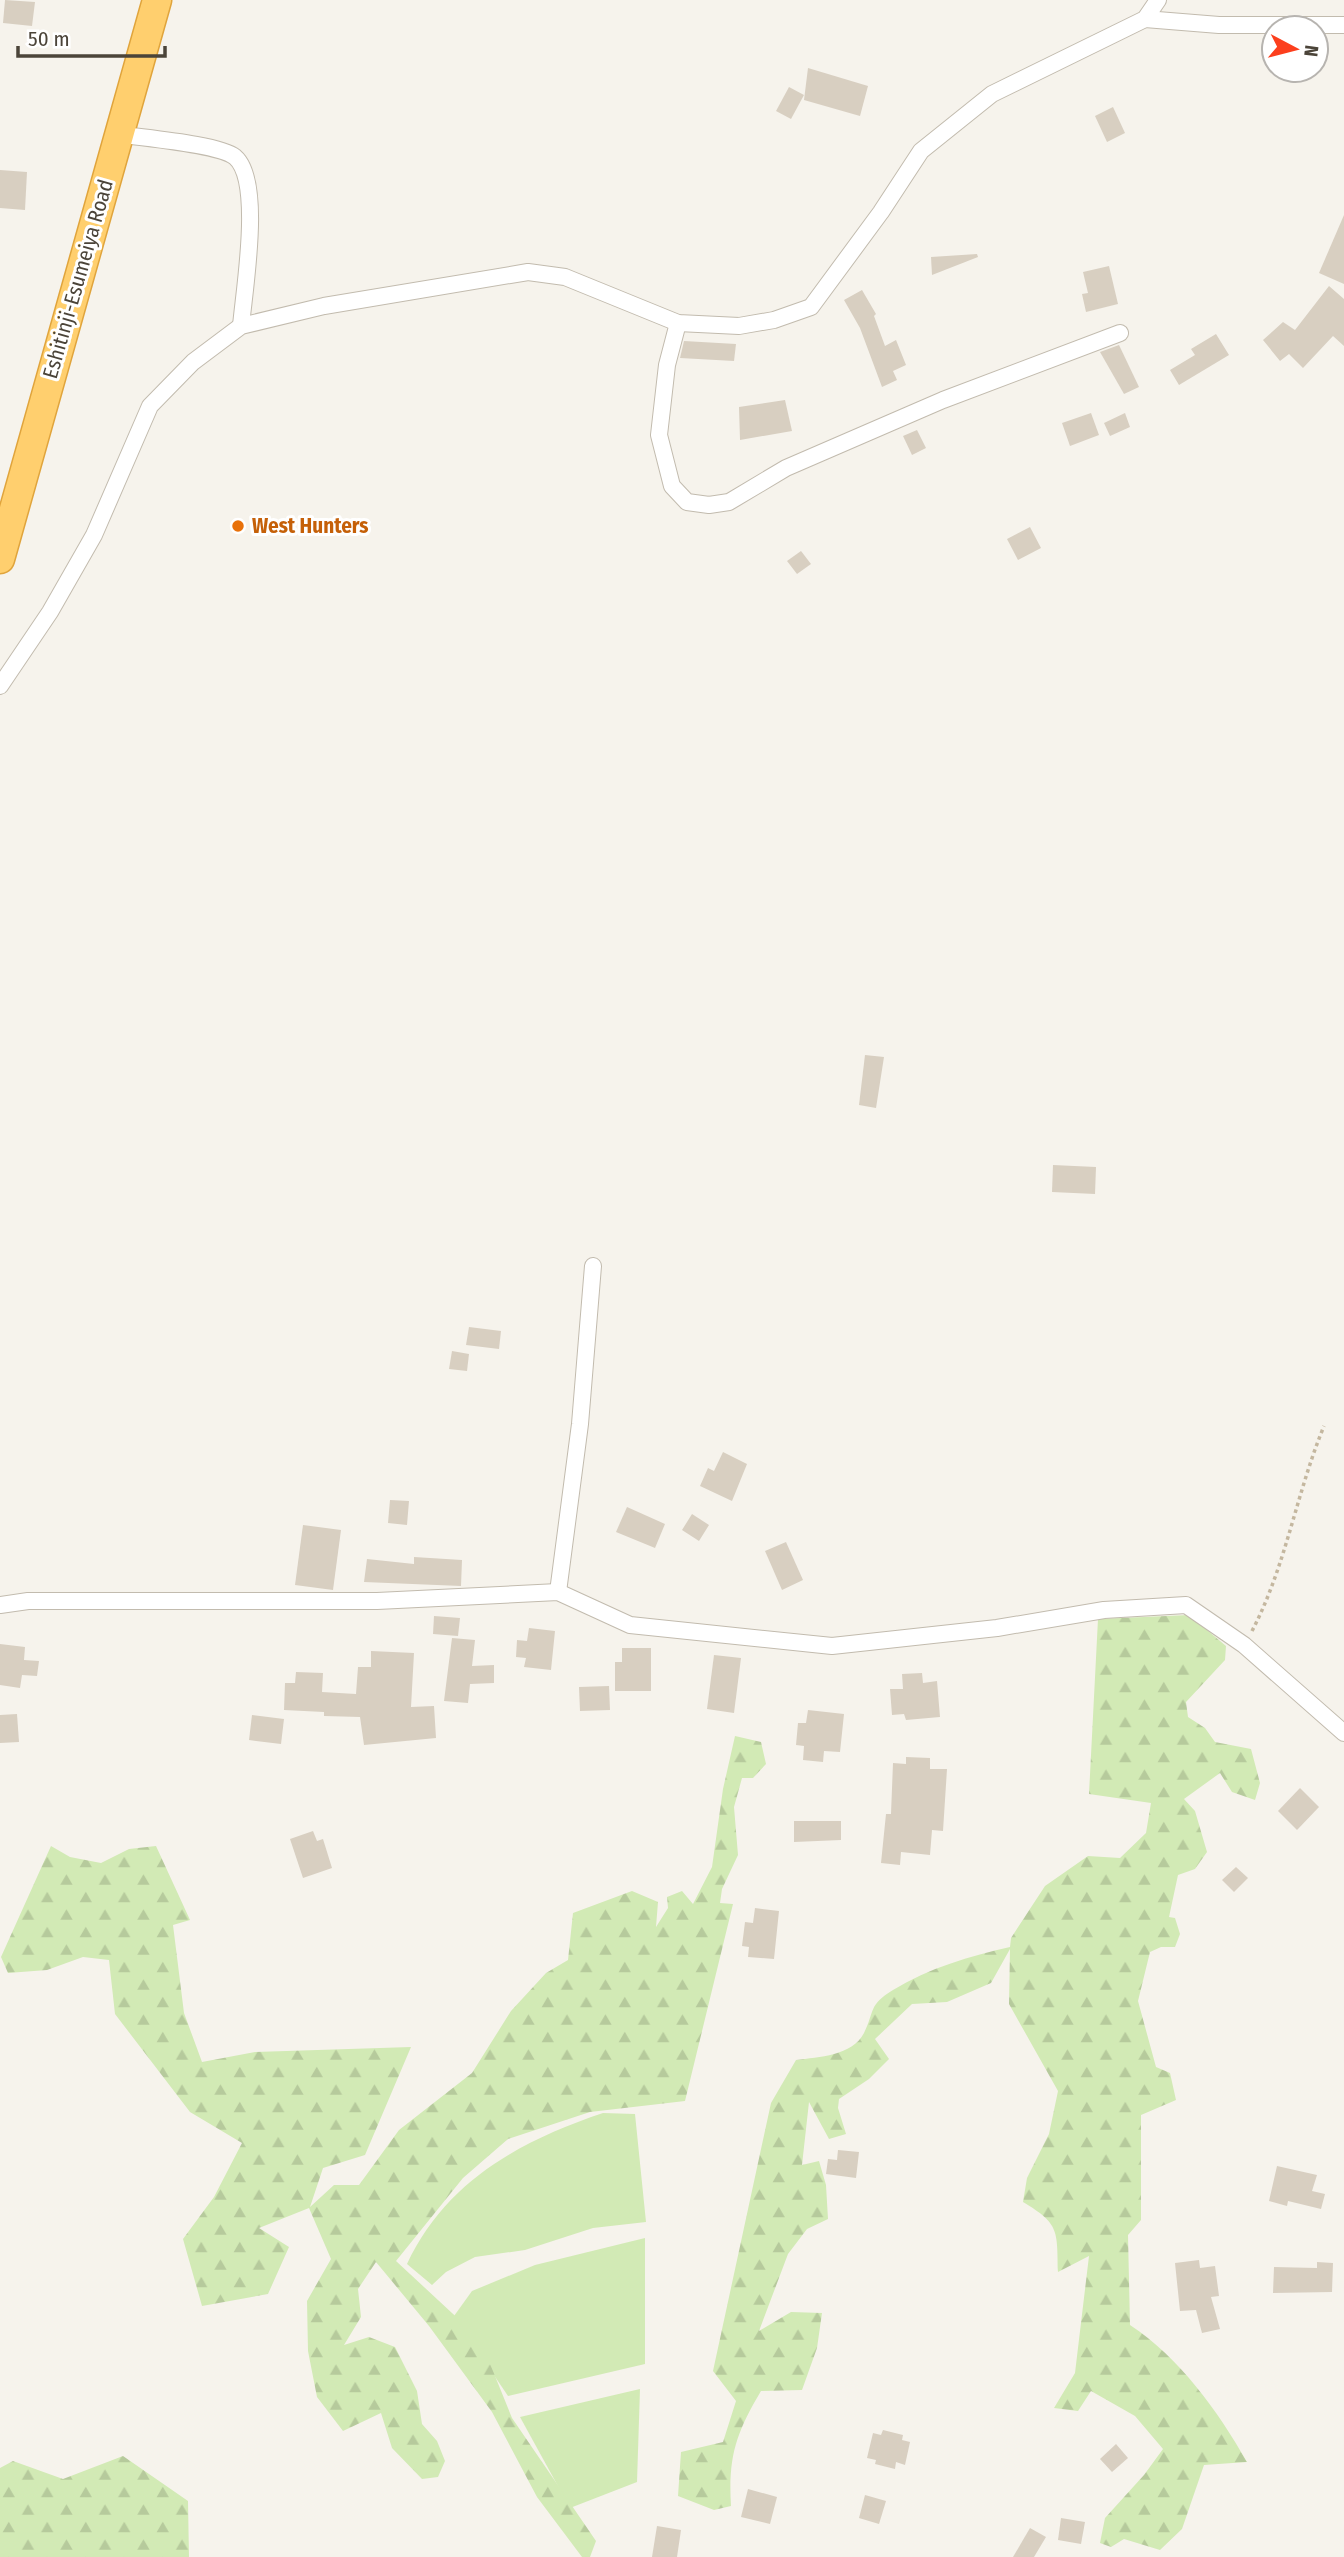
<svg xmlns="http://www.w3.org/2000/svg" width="1344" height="2557" font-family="'Fira Sans Condensed',sans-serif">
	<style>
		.green { fill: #d2eab5 }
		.forest { fill: url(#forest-firs) }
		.building { fill: #d8cfc1 }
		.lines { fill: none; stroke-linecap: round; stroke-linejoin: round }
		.street-casing { stroke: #c2bbae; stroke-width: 18 }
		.highway-casing { stroke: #e0a43c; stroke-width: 31 }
		.path { stroke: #c4b79f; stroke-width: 3.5; stroke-dasharray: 3.5 3.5; stroke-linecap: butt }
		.street { stroke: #fff; stroke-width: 16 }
		.highway { stroke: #ffcf6e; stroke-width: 28 }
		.food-dot { fill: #e8710a; stroke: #fff; stroke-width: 2.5 }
		.labels { text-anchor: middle; stroke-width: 6; stroke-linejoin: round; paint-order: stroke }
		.street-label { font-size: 21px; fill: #4b4439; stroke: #fff }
		.food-label { font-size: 21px; font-weight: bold; fill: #c56008; stroke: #fff; text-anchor: start }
	</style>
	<defs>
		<pattern id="forest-firs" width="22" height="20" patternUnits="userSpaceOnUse" patternTransform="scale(1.75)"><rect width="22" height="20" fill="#d2eab5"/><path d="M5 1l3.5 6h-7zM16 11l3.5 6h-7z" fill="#b6ca9c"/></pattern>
	</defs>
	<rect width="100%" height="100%" fill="#f6f3ec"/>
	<!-- green -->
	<g class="green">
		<path d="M603,2113L635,2114L646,2222L593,2228L525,2250L475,2257L446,2272L432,2285L407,2264C446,2181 520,2141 603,2113Z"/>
		<path d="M645,2238V2364L508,2396L454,2316L472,2291L535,2265Z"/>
		<path d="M640,2389L637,2482L570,2508L520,2417Z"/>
	</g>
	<!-- forest -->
	<g class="forest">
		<path d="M1189,1615L1226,1646L1225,1660L1186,1702L1188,1717L1205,1728L1215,1742L1251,1749L1260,1783L1255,1800L1232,1792L1220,1773L1184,1799L1195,1811L1207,1852L1195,1869L1178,1875L1169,1917L1175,1918L1180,1934L1175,1947H1161L1150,1952L1138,2001L1156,2067L1170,2073L1176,2100L1141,2115V2220L1128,2235L1130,2325C1179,2357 1218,2411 1247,2462L1204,2465L1182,2529L1160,2550L1124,2539L1111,2547L1100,2543L1105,2518L1144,2475L1163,2449L1135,2416L1091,2391L1078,2411L1054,2408L1075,2373L1089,2256L1058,2272C1057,2231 1060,2224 1023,2202L1027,2178L1049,2134L1058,2091L1009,2004L1010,1949L991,1983L947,2002L912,2004L875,2039L889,2059L869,2079L839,2099L838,2108L846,2134L829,2139L809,2102L802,2165L819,2161L826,2185L828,2219L807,2229L788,2254L759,2331L791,2312L822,2313L817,2348L802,2390L761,2391C736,2433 728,2457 731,2506L714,2510L678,2496L681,2452L723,2442L736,2401L713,2371L771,2103L796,2060C819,2057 852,2056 864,2033C875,2011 868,2005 893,1990C929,1968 970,1956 1010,1947L1011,1938L1045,1886L1088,1856L1120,1858L1146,1833L1151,1803L1089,1794L1098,1619Z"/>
		<path d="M735,1736L761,1742L766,1764L753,1778H742L734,1807L738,1855L722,1889L720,1903L733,1904L685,2101L590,2112L508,2139L463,2178L396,2261L480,2339L512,2418L596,2541L590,2557H582L537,2497L492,2412L429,2326L376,2262L358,2289L361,2317L344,2345L369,2337L395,2347L417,2391L422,2424L437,2441L445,2461L438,2477L422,2479L392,2448L381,2413L343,2431L317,2397L308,2351L307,2301L331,2259L309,2208L259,2228L289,2247L268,2294L202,2306L183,2239L214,2197L242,2143L190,2112L115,2014L109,1960L83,1957L47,1970L8,1973L1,1957L51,1846L70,1857L101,1863L129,1849L156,1846L190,1920L173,1925L184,2013L202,2062L255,2052L411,2047L365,2155L323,2168L310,2207L334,2185H359L399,2130L472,2073L511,2011L546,1973L568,1960L573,1913L632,1891L658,1902L656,1927L668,1908L667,1897L682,1891L693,1904L712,1867L723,1789Z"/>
		<path d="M123,2456L188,2501L189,2557H0V2468L13,2461L63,2479Z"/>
	</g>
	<!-- building -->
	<g class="building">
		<path d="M5,0L35,2L32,26L3,23Z"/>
		<path d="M808,68L868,86L860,116L804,100Z"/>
		<path d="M789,87L804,95L791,119L776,111Z"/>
		<path d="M1113,107L1125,133L1107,142L1095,116Z"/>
		<path d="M0,170L27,172L25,210L0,208Z"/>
		<path d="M1344,215V284L1319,273Z"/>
		<path d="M977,254L978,257L932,275L931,257Z"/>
		<path d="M1109,266L1118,304L1086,312L1082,294L1088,293L1083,272Z"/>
		<path d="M1329,286L1344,299V346L1333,336L1303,368L1289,354L1280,361L1263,340L1283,322L1295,330Z"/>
		<path d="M862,290L876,314L874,316L885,346L896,340L906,365L893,371L897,380L882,387L860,328L844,300Z"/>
		<path d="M1216,334L1229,355L1179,385L1170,370L1195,355L1191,349Z"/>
		<path d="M684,341L736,344L734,361L680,358Z"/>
		<path d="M1119,345L1139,387L1124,394L1100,352Z"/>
		<path d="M785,400L792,431L740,440L739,407Z"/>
		<path d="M1091,413L1099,435L1070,446L1062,423Z"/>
		<path d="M1125,413L1130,427L1110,436L1104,423Z"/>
		<path d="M917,430L926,448L912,455L903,436Z"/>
		<path d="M1030,527L1041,548L1018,560L1007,539Z"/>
		<path d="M801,551L811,564L797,574L787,561Z"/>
		<path d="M865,1055L884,1057L876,1108L859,1105Z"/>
		<path d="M1053,1165L1096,1167L1095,1194L1052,1192Z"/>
		<path d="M469,1327L501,1331L499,1349L466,1345Z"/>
		<path d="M452,1351L469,1354L467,1371L449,1369Z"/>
		<path d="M723,1452L747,1464L732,1501L700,1486L708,1468L714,1471Z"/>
		<path d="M390,1500L409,1501L407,1525L388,1523Z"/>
		<path d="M627,1507L665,1524L655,1548L616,1532Z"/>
		<path d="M692,1514L709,1525L699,1541L682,1530Z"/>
		<path d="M303,1525L341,1530L333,1590L295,1585Z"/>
		<path d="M786,1542L803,1580L782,1590L765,1551Z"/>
		<path d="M414,1557L462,1560L461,1586L364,1582L367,1559L414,1564Z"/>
		<path d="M434,1616L460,1618L458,1636L433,1634Z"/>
		<path d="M529,1628L555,1631L551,1670L524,1667L526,1658L516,1657L517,1640L527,1641Z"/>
		<path d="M452,1638L475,1640L472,1666L494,1665V1683L470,1684L468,1703L444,1701Z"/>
		<path d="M0,1644L25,1647L24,1660L39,1661L37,1676L22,1675L20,1688L0,1685Z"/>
		<path d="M622,1648H651V1691H615V1662H622Z"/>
		<path d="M371,1651L414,1653L411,1707L434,1706L436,1738L364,1745L360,1717L324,1716V1712L284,1710L285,1683H295L296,1672L323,1673L322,1692L356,1694L358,1667H371Z"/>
		<path d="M714,1655L741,1658L734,1713L707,1709Z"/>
		<path d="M922,1673L923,1683L937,1681L940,1717L906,1720L904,1714L892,1715L890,1689H903L902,1674Z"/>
		<path d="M609,1686L610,1710L580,1711L579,1687Z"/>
		<path d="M808,1710L844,1714L840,1752L824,1751L823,1762L803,1760L804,1746L796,1745L798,1723H806Z"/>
		<path d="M17,1714L19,1742L0,1743V1715Z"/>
		<path d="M252,1715L284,1719L281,1744L249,1740Z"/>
		<path d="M906,1757L930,1758V1769H947L943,1831L932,1830L930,1855L901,1852L900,1865L881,1863L886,1814H891L893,1763L906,1764Z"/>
		<path d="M1300,1788L1319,1807L1297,1830L1278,1811Z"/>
		<path d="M794,1821H841V1840L794,1842Z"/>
		<path d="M313,1831L317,1841L323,1839L332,1868L303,1878L290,1839Z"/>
		<path d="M1236,1867L1248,1878L1234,1892L1222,1880Z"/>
		<path d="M755,1908L779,1911L774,1959L748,1957L749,1947L742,1946L745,1922L753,1923Z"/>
		<path d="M838,2150L859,2152L856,2178L826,2174L828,2159L837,2160Z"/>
		<path d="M1277,2166L1317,2175L1312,2191L1325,2194L1321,2209L1288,2201L1287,2206L1269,2201Z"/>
		<path d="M1199,2260L1200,2268L1215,2266L1219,2296L1211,2297L1220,2329L1202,2333L1196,2310L1180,2311L1175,2263Z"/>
		<path d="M1317,2262L1333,2263L1332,2292L1273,2293L1274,2267L1317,2268Z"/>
		<path d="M883,2430L903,2435L902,2440L910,2442L905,2465L896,2462L895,2469L875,2464L876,2460L867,2458L873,2433L881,2435Z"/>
		<path d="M1116,2444L1128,2458L1112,2472L1100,2459Z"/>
		<path d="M748,2489L777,2497L770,2524L741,2517Z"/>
		<path d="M865,2495L886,2501L879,2524L859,2518Z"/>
		<path d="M1061,2518L1085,2522L1081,2544L1058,2540Z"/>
		<path d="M657,2526L681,2530L677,2557H652Z"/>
		<path d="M1030,2528L1046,2537L1034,2557H1013Z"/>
	</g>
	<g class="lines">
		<!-- street casing -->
		<g class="street-casing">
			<g id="street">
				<path d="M1145,19L1219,25H1344"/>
				<path d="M118,134C142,138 219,144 235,157C263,181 244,290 241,326"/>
				<path d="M678,323L667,365L659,435L672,486L687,502L709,505L729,502L786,468L943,400L1120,333"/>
				<path d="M0,686L50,612L94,535L150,406L193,362L241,326L324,306L528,272L565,277L678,323L739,326L774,320L811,307L881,212L921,151L992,94L1145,19L1158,0"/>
				<path d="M558,1592L580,1424L593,1266"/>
				<path d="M0,1605L28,1601H377L558,1592L630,1625L832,1646L997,1628L1104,1610L1186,1605L1244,1645L1344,1733"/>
			</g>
		</g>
		<!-- highway casing -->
		<g class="highway-casing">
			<path id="highway" d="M0,559L157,0"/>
		</g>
		<!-- path -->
		<path class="path" d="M1252,1631C1286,1566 1296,1494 1324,1426"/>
		<!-- street -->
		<use href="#street" class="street"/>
		<!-- highway -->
		<use href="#highway" class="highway"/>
	</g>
	<!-- markers -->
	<circle class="food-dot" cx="238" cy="526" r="7"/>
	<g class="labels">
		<!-- street labels -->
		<g class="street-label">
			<text transform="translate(78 279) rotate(-74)" y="7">Eshitinji-Esumeiya Road</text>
		</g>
		<!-- food labels -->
		<g class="food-label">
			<text x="252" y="533">West Hunters</text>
		</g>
	</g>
	<!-- north arrow -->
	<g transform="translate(1295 49) rotate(97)"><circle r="33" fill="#ffffff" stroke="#b7b4b0" stroke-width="2"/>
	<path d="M0-5L12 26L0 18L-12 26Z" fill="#fc3f1d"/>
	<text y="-10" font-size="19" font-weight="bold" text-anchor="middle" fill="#4b4439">N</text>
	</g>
	<!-- scale -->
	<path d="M18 46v10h147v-10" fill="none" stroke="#4b4439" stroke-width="3.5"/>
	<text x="28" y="46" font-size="21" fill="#4b4439" stroke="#ffffff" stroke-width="5" paint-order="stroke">50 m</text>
</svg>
